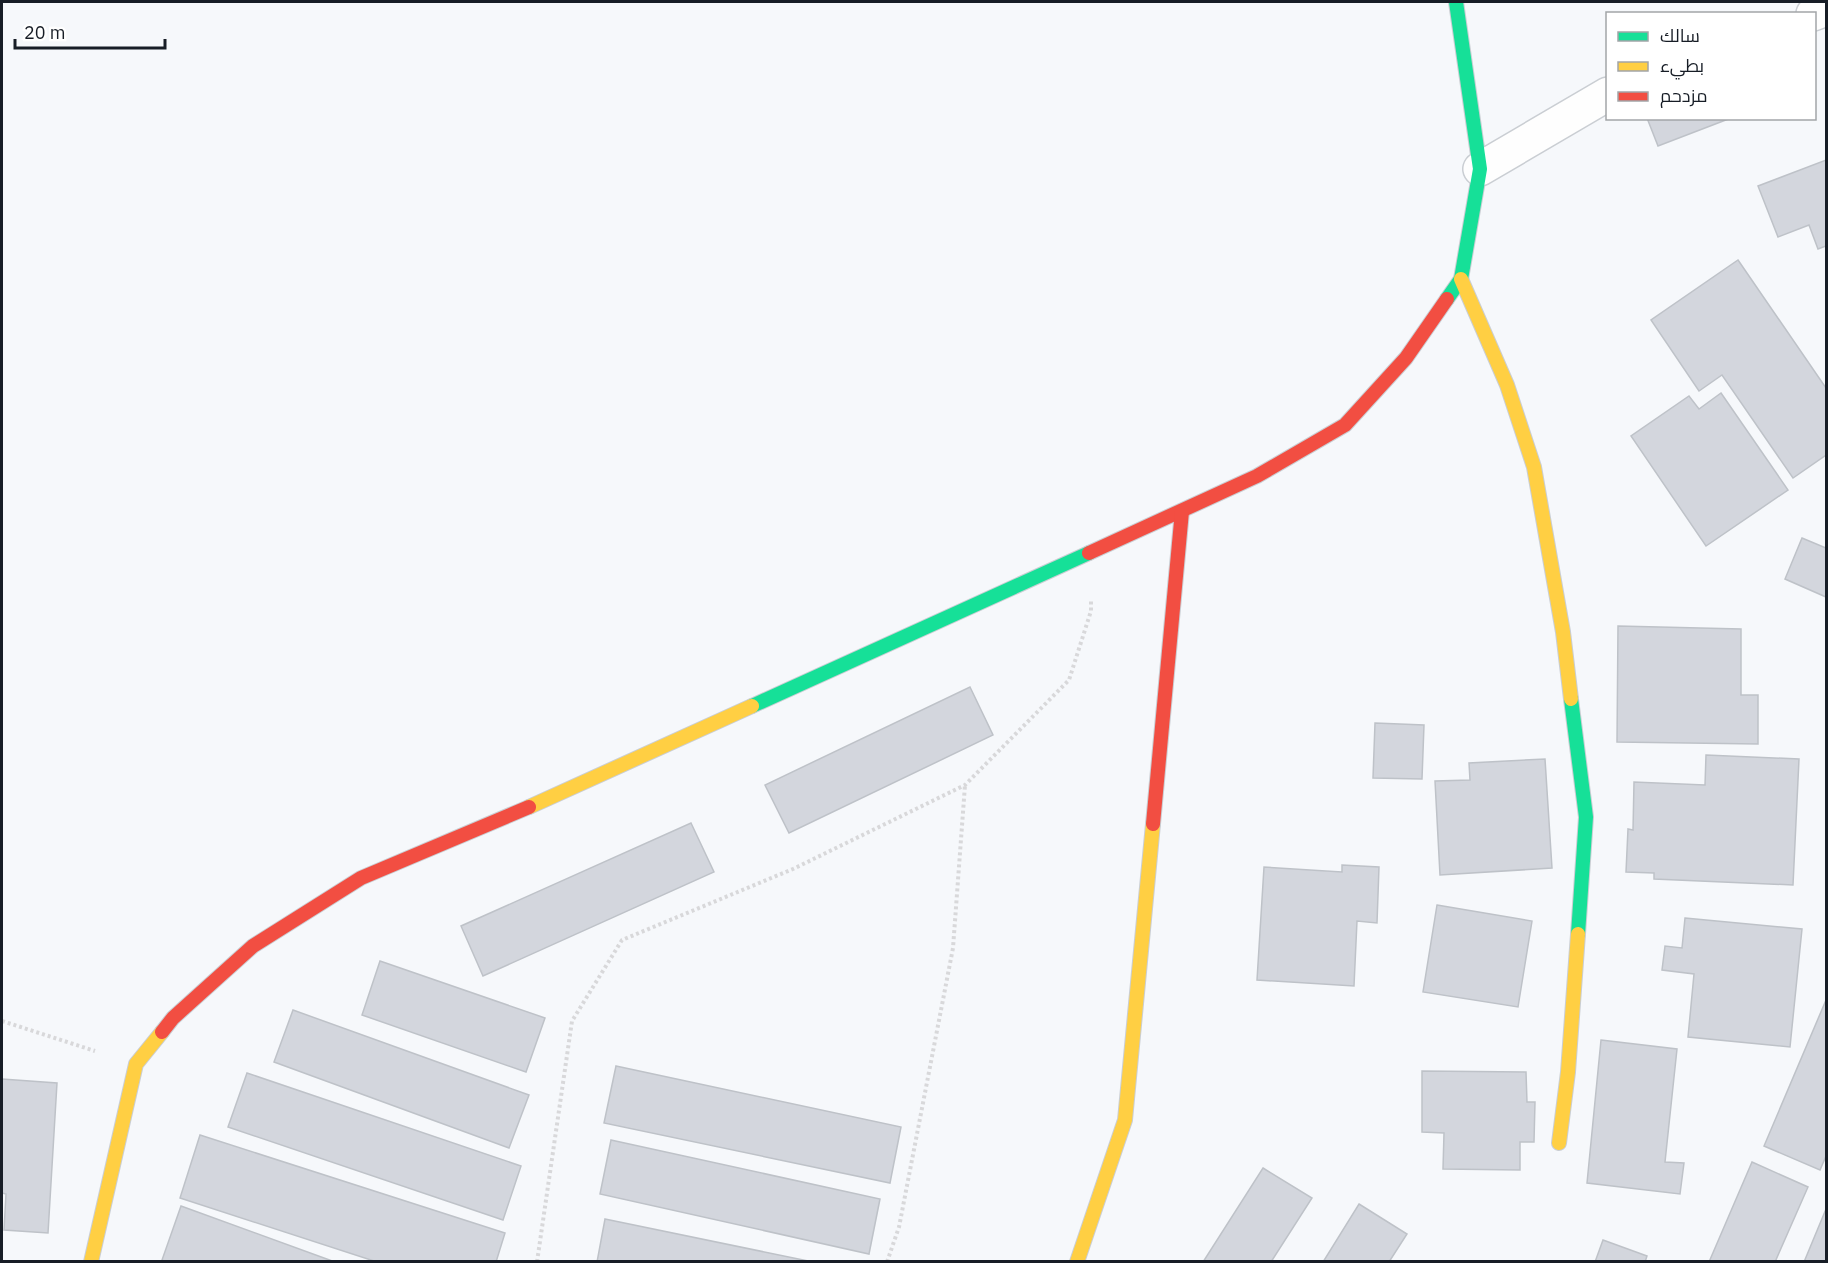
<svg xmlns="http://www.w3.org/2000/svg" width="1828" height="1263" font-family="'IBM Plex Sans',Cairo,sans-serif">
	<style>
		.building { fill: #d3d6dd; stroke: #bec2c8; stroke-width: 1.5 }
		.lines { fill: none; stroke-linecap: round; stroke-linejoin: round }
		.street-casing { stroke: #caced3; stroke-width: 36 }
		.fast-casing { stroke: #caced3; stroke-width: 16 }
		.slow-casing { stroke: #caced3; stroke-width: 16 }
		.jam-casing { stroke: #caced3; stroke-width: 16 }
		.path { stroke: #d8d8da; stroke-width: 4; stroke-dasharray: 3 3; stroke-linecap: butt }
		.street { stroke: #fefefe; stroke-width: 33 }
		.fast { stroke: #16e098; stroke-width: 14 }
		.slow { stroke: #ffcf43; stroke-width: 14 }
		.jam { stroke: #f24e42; stroke-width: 14 }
	</style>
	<rect width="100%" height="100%" fill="#f6f8fb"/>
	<!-- building -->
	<g class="building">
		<path d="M1647,118H1731L1658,146Z"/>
		<path d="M1826,160V246L1818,249L1809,225L1778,237L1758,186Z"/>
		<path d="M1738,260L1826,388V455L1793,478L1722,375L1699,391L1651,320Z"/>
		<path d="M1721,393L1788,490L1706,546L1631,436L1689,396L1699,409Z"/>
		<path d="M1802,538L1826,548V597L1785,579Z"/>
		<path d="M1618,626L1741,629V695H1758V744L1617,742Z"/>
		<path d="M970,687L993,735L789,833L765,785Z"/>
		<path d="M1375,723L1424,725L1422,779L1373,778Z"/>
		<path d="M1706,755L1799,759L1793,885L1654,879V873L1626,872L1628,829L1633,830L1634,782L1705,785Z"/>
		<path d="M1545,759L1552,868L1440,875L1435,781L1470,780L1469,763Z"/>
		<path d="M691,823L714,872L483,976L461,926Z"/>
		<path d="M1342,865L1379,867L1377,923L1357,921L1354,986L1257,980L1264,867L1342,872Z"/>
		<path d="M1437,905L1532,921L1518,1007L1423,992Z"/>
		<path d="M1685,918L1802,929L1790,1047L1688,1037L1694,974L1662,970L1665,946L1682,948Z"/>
		<path d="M380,961L545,1018L526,1072L362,1015Z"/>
		<path d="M1826,1000V1156L1820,1170L1764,1146Z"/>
		<path d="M293,1010L529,1095L509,1148L274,1062Z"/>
		<path d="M1601,1040L1677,1049L1665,1162L1684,1163L1680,1194L1587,1183Z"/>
		<path d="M616,1066L901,1127L890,1183L604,1123Z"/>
		<path d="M1422,1071L1526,1072L1527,1102H1535L1534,1142H1520V1170L1443,1169L1444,1133L1422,1132Z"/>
		<path d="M247,1073L521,1166L503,1220L228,1127Z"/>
		<path d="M2,1079L57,1083L48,1233L4,1230L6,1194L2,1193Z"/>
		<path d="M200,1135L505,1233L496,1262H377L180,1198Z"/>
		<path d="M611,1140L880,1199L869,1254L600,1194Z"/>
		<path d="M1752,1162L1808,1187L1775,1262H1709Z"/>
		<path d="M1263,1168L1312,1198L1271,1262H1203Z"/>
		<path d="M1359,1204L1407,1234L1389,1262H1323Z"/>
		<path d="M181,1206L335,1262H166L162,1260Z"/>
		<path d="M1826,1209V1262H1804Z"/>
		<path d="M605,1219L813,1262H597Z"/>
		<path d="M1603,1240L1647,1256L1645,1262H1595Z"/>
	</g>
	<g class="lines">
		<!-- street casing -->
		<g class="street-casing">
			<g id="street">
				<path d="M1813,14L1826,9"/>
				<path d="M1480,169L1608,94"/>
			</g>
		</g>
		<!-- fast casing -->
		<g class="fast-casing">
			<g id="fast">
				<path d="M1447,299L1461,279L1480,169L1456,2"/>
				<path d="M1571,699L1586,817L1578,934"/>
				<path d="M752,706L1089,553"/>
			</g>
		</g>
		<!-- slow casing -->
		<g class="slow-casing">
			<g id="slow">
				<path d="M1461,279L1507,385L1534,467L1563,632L1571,699"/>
				<path d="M529,807L752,706"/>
				<path d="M1559,1143L1568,1072L1578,934"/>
				<path d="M91,1262L136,1064L162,1032"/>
				<path d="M1077,1262L1125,1120L1153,824"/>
			</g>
		</g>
		<!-- jam casing -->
		<g class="jam-casing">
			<g id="jam">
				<path d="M1089,553L1257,476L1345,425L1406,358L1447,299"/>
				<path d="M1153,824L1182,511"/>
				<path d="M162,1032L173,1018L253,946L361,878L529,807"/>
			</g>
		</g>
		<!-- path -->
		<g class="path">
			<path d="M2,1021L95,1051"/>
			<path d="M537,1262L572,1021L622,940L793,869L965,785L1069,680L1091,611V599"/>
			<path d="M887,1262L899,1227L953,948L965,785"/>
		</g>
		<!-- street -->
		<use href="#street" class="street"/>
		<!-- fast -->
		<use href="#fast" class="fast"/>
		<!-- slow -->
		<use href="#slow" class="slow"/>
		<!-- jam -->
		<use href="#jam" class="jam"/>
	</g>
	<!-- border -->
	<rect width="1828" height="1263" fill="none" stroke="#171d26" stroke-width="6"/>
	<!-- legend -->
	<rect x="1606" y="12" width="210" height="108" fill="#ffffff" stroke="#a2a5a8" stroke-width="1.5"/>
	<rect x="1618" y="32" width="30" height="9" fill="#16e098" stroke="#a2a5a8" stroke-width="1.5"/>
	<text x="1660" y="42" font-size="18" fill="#171d26">سالك</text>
	<rect x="1618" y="62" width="30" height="9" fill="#ffcf43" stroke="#a2a5a8" stroke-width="1.5"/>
	<text x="1660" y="72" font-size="18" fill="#171d26">بطيء</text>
	<rect x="1618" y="92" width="30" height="9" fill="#f24e42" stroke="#a2a5a8" stroke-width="1.5"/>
	<text x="1660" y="102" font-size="18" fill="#171d26">مزدحم</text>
	<!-- scale -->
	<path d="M15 39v9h150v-9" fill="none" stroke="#171d26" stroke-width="3"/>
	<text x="24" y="39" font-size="18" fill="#171d26" stroke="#ffffff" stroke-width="4.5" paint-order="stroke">20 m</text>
</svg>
